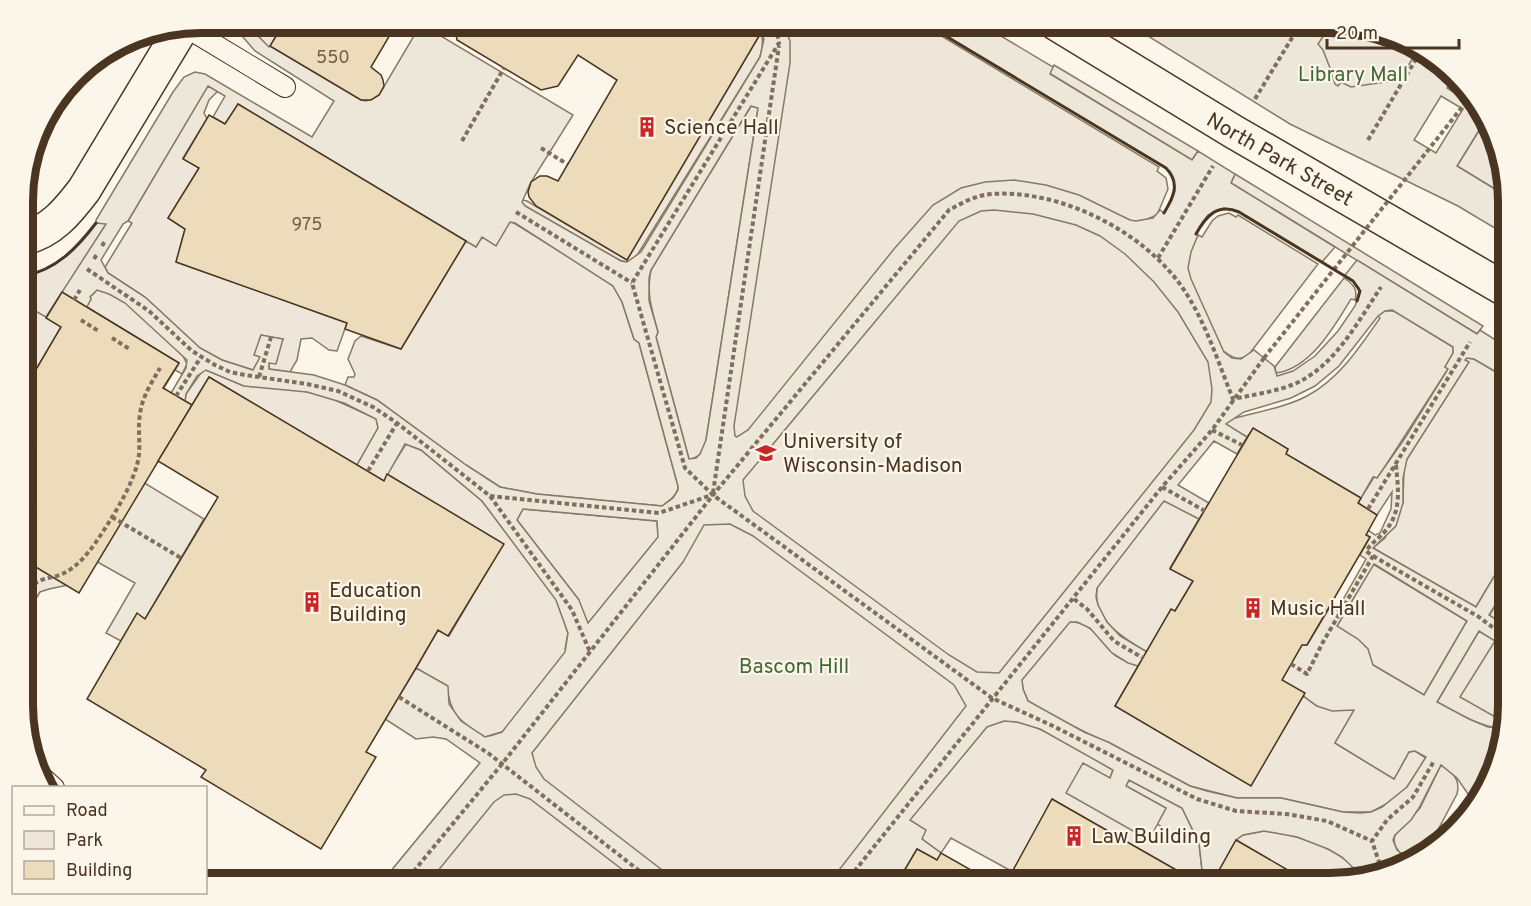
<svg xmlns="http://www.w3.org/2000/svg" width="1531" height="906" font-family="Overpass,sans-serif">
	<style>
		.green { fill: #ede6d9; stroke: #887966; stroke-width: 1.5 }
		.parking { fill: #ede7d9; stroke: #887966; stroke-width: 1.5; fill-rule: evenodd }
		.building { fill: #ecdcbc; stroke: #4a3520; stroke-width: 1.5 }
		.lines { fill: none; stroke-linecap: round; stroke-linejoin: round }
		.service-casing { stroke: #4a3520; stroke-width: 22 }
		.tertiary-casing { stroke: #4a3520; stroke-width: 36 }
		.path { stroke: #7f6f5c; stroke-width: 4; stroke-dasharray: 4.5 3; stroke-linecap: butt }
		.service { stroke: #fbf6e9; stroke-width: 20 }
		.tertiary { stroke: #fbf6e9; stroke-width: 33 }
		.path-bridge { stroke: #7f6f5c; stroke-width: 4; stroke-dasharray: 4.5 3; stroke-linecap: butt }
		.wall { stroke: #4a3520; stroke-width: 3 }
		.labels { text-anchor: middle; stroke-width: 4.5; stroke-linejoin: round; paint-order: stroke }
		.number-label { font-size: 18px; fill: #725f47 }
		.park-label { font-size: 21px; fill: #436837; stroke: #fbf6e9 }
		.poi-label { font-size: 21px; fill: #4a3520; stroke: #fbf6e9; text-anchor: start }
		.street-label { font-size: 21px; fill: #4a3520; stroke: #fbf6e9 }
		.rim { fill: none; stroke: #4a3520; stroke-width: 8 }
	</style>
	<rect width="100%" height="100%" fill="#fbf6e9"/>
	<!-- green -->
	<g class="green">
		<path d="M251,23H284L269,48L257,35Z"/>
		<path d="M737,23H754C764,34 764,42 760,57L636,257L627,262L621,261L525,206L521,202L523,200L527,201L627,260L759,36Z"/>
		<path d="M779,23H920L1159,167L1157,171L1166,178L1168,189L1157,215L1143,221L1190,252L1198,235L1202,237L1212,221L1218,216L1229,213L1236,217L1238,215L1318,264L1250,353C1241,361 1234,359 1225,352L1226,424L1231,419C1256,412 1284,408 1307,396C1339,379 1360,347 1380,318L1378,316L1385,311H1395L1453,347V353L1445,367L1448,369L1377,479L1373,477L1361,498L1286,454L1288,449L1253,429L1247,437L1225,425L1165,500L1199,519L1170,568L1193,581L1175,611L1171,610L1147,652C1124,639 1093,620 1097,590L1071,622C1094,622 1100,644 1116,656C1123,661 1131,662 1138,666L1115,706L1250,785L1303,696L1317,706L1355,709L1335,743L1394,779L1409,752L1415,751L1426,758L1407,787L1392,801L1371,812H1343L1281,798H1237L1190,786L1108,742L1103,741L1051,715L1028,701L1023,689L1022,681L988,726C994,724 1000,721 1006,721C1037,720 1086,755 1113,770L1110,778L1149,839L1150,835L1159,840L1165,829L1157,824L1166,808L1126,786L1129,780L1182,808L1199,843L1202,870L1199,883L1052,799L1013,872L951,838L941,853L922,839L857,883H381L480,763L501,732L485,737C461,722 450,716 447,686L416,668L438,630L449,636L503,544L387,474L406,444L421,450L482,501L508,535L556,599L568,633L565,650L579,600L517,520L523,509L657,521L658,536L742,436L735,437L733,430L782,25Z"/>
		<path d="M1180,23H1330L1420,47L1409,70L1370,135Z"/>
		<path d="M1054,65L1198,151L1192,160L1049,73Z"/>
		<path d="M208,85L218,91L209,100L204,113L207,119L183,158L199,168L168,218L185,229L176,262L347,323L337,351L329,350L312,338L301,339L297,360L290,372L269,369V363L283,339L261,335L255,355L261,357L253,370L222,360L200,348L145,297L108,273L105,267L132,223L128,221Z"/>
		<path d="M751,106L758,108L706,440C703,450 701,458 689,459L656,337L658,332C652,311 646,292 651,270Z"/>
		<path d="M1485,121L1488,123L1508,189V197L1457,166Z"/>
		<path d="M1235,174L1483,326L1477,334L1231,183Z"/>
		<path d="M510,222L514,223L606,280L613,286L622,302L634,339L639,343L678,486C678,495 669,501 662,506L537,494L500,487L466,465L377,400L345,385L348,377H354L355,374L348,359L355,341L361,336L401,349L466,241L476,247L482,237Z"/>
		<path d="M96,223H107L46,318L24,316V276C56,270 77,248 96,223Z"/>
		<path d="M1344,278C1353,284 1358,289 1355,300L1351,299C1335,326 1310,369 1276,373L1275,367Z"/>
		<path d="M97,290C121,290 166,338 183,356L187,364L182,374L175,370L179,363L86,307L91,299L90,297Z"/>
		<path d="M1467,358L1474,359L1508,379V553L1476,607L1373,548L1385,538L1403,503L1404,467L1407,459L1468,363L1465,360Z"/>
		<path d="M203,370H206L244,386L293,389L326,396L377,419L378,428L357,465L209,377L192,405L185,401L186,394Z"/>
		<path d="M1373,564L1467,621L1424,695L1373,665L1337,626Z"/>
		<path d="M1508,584V621L1505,626L1489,616Z"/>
		<path d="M1479,631L1495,640L1496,717L1501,723L1498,728C1476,725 1456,712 1437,702Z"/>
		<path d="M1441,765C1452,772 1461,779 1457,794L1425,854L1420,859L1412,862C1402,855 1391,848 1395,835L1420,808Z"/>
		<path d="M1264,831C1300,835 1340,848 1363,877L1341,883H1310L1236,840L1243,835Z"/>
	</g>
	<!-- parking -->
	<g class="parking">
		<path d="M236,23H250L257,35L269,47L270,46L361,100L366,101L379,95L421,24L573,115L531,182L522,202L525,206L621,261L627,262L641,252L760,57L764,39L754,23H779L787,33L790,41V63L734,426L735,436L737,437L748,430L894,249L933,205L961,188L985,182L1014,180L1046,185L1079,195L1130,220L1136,221L1153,218L1160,210L1164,213L1172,200L1175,191L1174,181L1166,168L924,23H979L1053,67L1050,74L1192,160L1198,151L1235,174L1231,183L1335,247L1322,262L1239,212L1224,208L1208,215L1196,233L1198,235L1191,252L1188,268L1191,279L1224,352L1232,358L1241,359L1254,350L1274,366L1277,376L1293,371L1315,356L1338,331L1355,306L1359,295V288L1353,281L1345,275L1357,260L1477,334L1480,330L1508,348V379L1474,359L1467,358L1465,360L1469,362L1407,459L1403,478V503L1396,526L1373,548L1476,607L1508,553V584L1489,615L1505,625L1508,621V716L1484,795L1475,804L1457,778L1441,765L1419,808L1411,820L1395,835L1393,840L1397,850L1412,862L1363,877L1342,857L1328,849L1297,837L1264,831L1243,835L1236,840L1212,883H1199L1202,870L1199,843L1182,808L1129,780L1126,786L1166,808L1149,840L1066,793L1083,763L1110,778L1113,770L1040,729L1017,722L1004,721L987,727L910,820L926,830L922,839L941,853L937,860L917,849L897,883H829L966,706L954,685L753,536L730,524L704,525L683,562L532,753L536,767L544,779L679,883H640L530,799L516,794L504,795L494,802L428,883H381L480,763L446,739L433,737L416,739L385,719L416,668L448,686L449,704L461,721L485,737L493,735L502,732L565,652L568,633L556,600L482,501L421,450L405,444L384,481L357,465L378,428L376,419L344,403L307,392L244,386L206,370L197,376L186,394L185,401L171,393L186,368L187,360L125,303L109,294L97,290L90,297L91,299L87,307L179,363L156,401L141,481L204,519L145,619L137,614L121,641L106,633L135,583L94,560L68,585L49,589L40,592L24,618V557L31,563L75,549L24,518V316H26L30,308L46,317L106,224L96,223V220L173,92L184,77L195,72L205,74L312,137L334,101L255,51L243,37ZM208,86L225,96L213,117L225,124L238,104L476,247L482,237L496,246L510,222L515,223L613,286L622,302L634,339L639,343L678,486V490L673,498L662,506L537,494L500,487L466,465L377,400L345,385L314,375L269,369V363L276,364L283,339L261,335L254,355L260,357L253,370L222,360L200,348L145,297L108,273L101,260L123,224L128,221ZM751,106L758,108L706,440L700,454L696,458L689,459L656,337L658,332L649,301V278L651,270ZM994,210L1033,214L1076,225L1100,236L1125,254L1154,282L1178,312L1208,362L1212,389L1211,402L1194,430L999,673L977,672L949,655L753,511L745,496L743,480L959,221L981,211ZM1392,310L1453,347V353L1445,367L1448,369L1405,438L1377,478L1374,477L1358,503L1377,515L1392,492L1391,509L1380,533L1375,535L1368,530L1366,535L1370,537L1360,555L1366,559L1337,610L1330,607L1307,645H1302L1282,680L1317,706L1332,711L1354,710L1335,743L1394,779L1409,752L1415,751L1426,757L1407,787L1382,807L1371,812L1360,813L1343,812L1281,798H1237L1207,791L1190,786L1108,742L1084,732L1028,701L1023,689L1022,680L1070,622H1077L1090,628L1112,653L1128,663L1138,666L1147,652L1120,636L1107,622L1098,605L1096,597L1097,588L1164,501L1199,519L1209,503L1178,485L1214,441L1237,454L1247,437L1226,424L1244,412L1291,398L1315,386L1339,366L1378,316L1385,311ZM61,327L56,382L34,373ZM523,509L657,521L658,537L588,623L579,600L517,520ZM1374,564L1467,621L1424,695L1373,665L1368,649L1358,639L1337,626ZM1479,631L1495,641L1460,697L1499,719L1501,723L1498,728L1488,727L1469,719L1437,702Z"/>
		<path d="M1127,23H1191L1201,28L1205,23H1330L1336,24L1333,29L1341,33L1345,26L1348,27L1342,37L1328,29L1318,44L1323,50L1330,68L1335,84L1338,86L1341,82L1351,87L1399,80L1420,47L1422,49L1417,58L1451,80L1447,88L1484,112L1488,123L1484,122L1457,166L1508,197V236L1458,206L1290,124ZM1441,96L1463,109L1436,153L1414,140Z"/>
	</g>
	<!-- building -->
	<g class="building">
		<path d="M284,23H397L371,67L381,75L383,80L384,86L379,95L371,100H361L270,46Z"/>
		<path d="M454,23H737L759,36L627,260L536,206L529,197L528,192L531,182L540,176H547L558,181L617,80L578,55L558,86L541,90L457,40Z"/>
		<path d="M1422,49L1457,84L1417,58Z"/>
		<path d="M238,104L466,241L401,349L345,329L347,323L176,262L185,229L168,218L199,168L183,159L209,115L225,124Z"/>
		<path d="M62,292L179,363L163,388L192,405L79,593L24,560V390L61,327L46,318Z"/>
		<path d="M209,377L384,481L387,474L504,544L448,636L438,630L416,668L366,752L376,757L321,849L201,777L206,770L87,699L137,613L145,619L218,497L158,461Z"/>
		<path d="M1253,428L1288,449L1286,454L1361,498L1358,503L1377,515L1366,535L1370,537L1307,645H1302L1282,680L1305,693L1251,786L1115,706L1171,609L1175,611L1193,581L1170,569Z"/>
		<path d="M1052,799L1199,883H1006Z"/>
		<path d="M1236,840L1310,883H1212Z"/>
		<path d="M917,849L937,860L941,853L994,883H897Z"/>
	</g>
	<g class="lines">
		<!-- service casing -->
		<g class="service-casing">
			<g id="service">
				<path d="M184,26L285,87"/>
				<path d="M43,778L54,788"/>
			</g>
		</g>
		<!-- tertiary casing -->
		<g class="tertiary-casing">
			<g id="tertiary">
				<path d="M1055,23L1234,132L1508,291"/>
				<path d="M24,238C51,232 68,211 84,190L183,26"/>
			</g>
		</g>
		<!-- path -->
		<g class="path">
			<path d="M768,23L777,32L779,43L632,283L685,468L713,495L992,698L1053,726L1197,799L1236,811L1286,814L1327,821L1372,841"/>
			<path d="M1173,24L1174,23"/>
			<path d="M1255,99L1301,23"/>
			<path d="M1368,140L1422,49"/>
			<path d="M462,141L504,68"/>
			<path d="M541,148L567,164"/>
			<path d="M516,212L632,283"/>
			<path d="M102,246L105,241"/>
			<path d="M1158,258L1213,166"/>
			<path d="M94,259L97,254"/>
			<path d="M87,269L149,311L192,351L215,365L230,372L245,375L307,384L338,391L373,407L397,423L490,496L572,610L590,652"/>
			<path d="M74,300L80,290"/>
			<path d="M81,320L100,332"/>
			<path d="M112,338L131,350"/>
			<path d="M259,377L271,337"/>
			<path d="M176,396L201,357"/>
			<path d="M1212,430L1242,445"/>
			<path d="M368,471L397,423"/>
			<path d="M1162,487L1205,511"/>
			<path d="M713,493L779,46"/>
			<path d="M490,496L659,513L712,495"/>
			<path d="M1368,509L1470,342"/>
			<path d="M112,517L181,558"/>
			<path d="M1373,556L1479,617L1500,633"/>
			<path d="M24,595C38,573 53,582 71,569C88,557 100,536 111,519C121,503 132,483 137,465C142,448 137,431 140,414C142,397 152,382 160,368"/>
			<path d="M1074,599L1087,609L1114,641L1143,658"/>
			<path d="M1291,664L1307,674L1323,642L1373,556L1366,551C1372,542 1380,538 1386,530C1402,511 1398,488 1396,465"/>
			<path d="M399,697L488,753L655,883"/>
			<path d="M1382,871L1372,841L1387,820L1413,797L1434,761"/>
			<path d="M404,883L502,764L713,495L949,210C962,203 976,195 991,194C1060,189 1143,231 1182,287C1205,320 1218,362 1233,399C1252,395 1273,392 1292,385C1334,368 1357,323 1381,287"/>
			<path d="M845,883L1162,487L1212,430L1264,358"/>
		</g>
		<!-- service -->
		<use href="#service" class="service"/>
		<!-- tertiary -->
		<use href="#tertiary" class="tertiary"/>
		<!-- path-bridge -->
		<path class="path-bridge" d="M1264,358L1470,97"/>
		<!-- wall -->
		<g class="wall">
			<path d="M924,23L1166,168C1181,183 1173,198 1164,213"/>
			<path d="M1202,29L1205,23"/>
			<path d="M1196,234C1206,216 1217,203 1239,212L1353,281L1360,291L1357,301"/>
			<path d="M24,276C56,270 77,248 96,223"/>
		</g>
	</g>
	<!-- icons -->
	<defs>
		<g id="building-bare" transform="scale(1.62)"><path d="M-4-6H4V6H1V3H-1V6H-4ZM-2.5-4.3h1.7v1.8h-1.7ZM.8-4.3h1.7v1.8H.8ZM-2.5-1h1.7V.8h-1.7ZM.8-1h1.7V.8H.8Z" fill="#c62828" stroke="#fbf6e9" stroke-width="2.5" paint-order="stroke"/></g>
		<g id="university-bare" transform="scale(1.62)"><path d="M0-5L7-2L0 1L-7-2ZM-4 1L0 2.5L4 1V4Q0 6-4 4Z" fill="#c62828" stroke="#fbf6e9" stroke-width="2.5" paint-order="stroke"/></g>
	</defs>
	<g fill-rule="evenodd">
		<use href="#building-bare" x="647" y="127"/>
		<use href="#university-bare" x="766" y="453"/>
		<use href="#building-bare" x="312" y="602"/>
		<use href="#building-bare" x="1253" y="608"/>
		<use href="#building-bare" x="1074" y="836"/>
	</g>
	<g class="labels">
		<!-- number labels -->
		<g class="number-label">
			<text x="333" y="63">550</text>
			<text x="307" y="230">975</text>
		</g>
		<!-- park labels -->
		<g class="park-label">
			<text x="1353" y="81">Library Mall</text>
			<text x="794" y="673">Bascom Hill</text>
		</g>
		<!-- poi labels -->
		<g class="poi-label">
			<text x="664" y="134">Science Hall</text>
			<text x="783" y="448">University of<tspan x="783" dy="24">Wisconsin-Madison</tspan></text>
			<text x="329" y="597">Education<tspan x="329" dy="24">Building</tspan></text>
			<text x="1270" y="615">Music Hall</text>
			<text x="1091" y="843">Law Building</text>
		</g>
		<!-- street labels -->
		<g class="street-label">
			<text transform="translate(1280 159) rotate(30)" y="7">North Park Street</text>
		</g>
	</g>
	<!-- crop -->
	<path d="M0 0H1531V906H0ZM201 33H1330A168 168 0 0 1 1498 201V705A168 168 0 0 1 1330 873H201A168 168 0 0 1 33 705V201A168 168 0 0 1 201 33Z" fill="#fbf6e9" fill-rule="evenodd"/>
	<path class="rim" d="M201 33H1330A168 168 0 0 1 1498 201V705A168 168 0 0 1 1330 873H201A168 168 0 0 1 33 705V201A168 168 0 0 1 201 33Z"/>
	<!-- legend -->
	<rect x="12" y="786" width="195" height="108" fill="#fbf6e9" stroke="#b4a999" stroke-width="1.5"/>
	<rect x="24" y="806" width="30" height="9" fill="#fbf6e9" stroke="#b4a999" stroke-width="1.5"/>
	<text x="66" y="816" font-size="18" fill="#4a3520">Road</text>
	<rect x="24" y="831" width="30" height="18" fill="#ede6d9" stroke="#b4a999" stroke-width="1.5"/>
	<text x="66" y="846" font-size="18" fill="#4a3520">Park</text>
	<rect x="24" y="861" width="30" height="18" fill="#ecdcbc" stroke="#b4a999" stroke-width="1.5"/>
	<text x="66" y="876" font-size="18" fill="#4a3520">Building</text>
	<!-- scale -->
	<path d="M1327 39v9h132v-9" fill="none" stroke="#4a3520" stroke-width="3"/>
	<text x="1336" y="39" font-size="18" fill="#4a3520" stroke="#fbf6e9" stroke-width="4.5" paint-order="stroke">20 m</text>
</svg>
